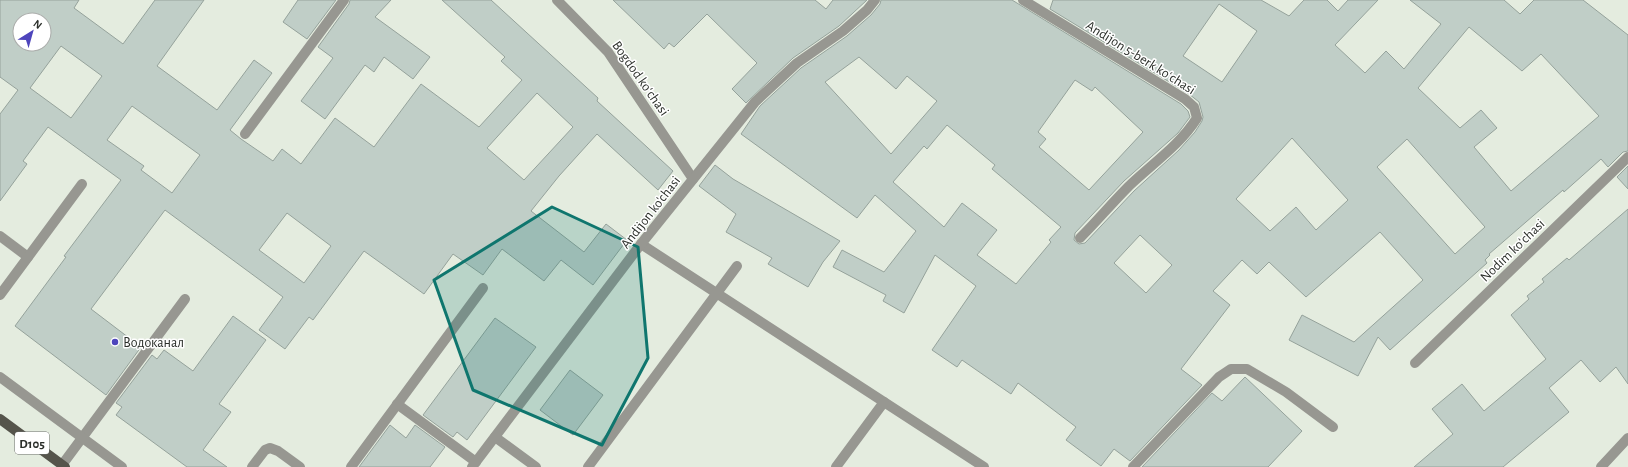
<svg xmlns="http://www.w3.org/2000/svg" width="1628" height="467" font-family="'Alegreya Sans',sans-serif">
	<style>
		.building { fill: #c0cec7; stroke: #95a29b; fill-rule: evenodd }
		.lines { fill: none; stroke-linecap: round; stroke-linejoin: round }
		.service { stroke: #979791; stroke-width: 10 }
		.minor { stroke: #979791; stroke-width: 10 }
		.tertiary { stroke: #979791; stroke-width: 10 }
		.primary { stroke: #55544b; stroke-width: 10 }
		.marked { fill: #0f766e; fill-opacity: 0.2; stroke: #0f766e; stroke-width: 3; stroke-linejoin: round }
		.poi-dot { fill: #4e45bc; stroke: #fff; stroke-width: 1.5 }
		.labels { text-anchor: middle; stroke-width: 3; stroke-linejoin: round; paint-order: stroke }
		.shield { fill: #fff; stroke: #6b6d6a; stroke-width: 1 }
		.shield-label { font-size: 13px; font-weight: bold; fill: #2b2f2a }
		.street-label { font-size: 14px; fill: #2b2f2a; stroke: #fff }
		.poi-label { font-size: 14px; fill: #2b2f2a; stroke: #fff; text-anchor: start }
	</style>
	<rect width="100%" height="100%" fill="#e4ecdf"/>
	<!-- building -->
	<g class="building">
		<path d="M0,0H79L74,8L123,44L155,0H204L157,66L217,110L254,60L272,73L230,130L241,139L273,161L282,149L301,164L335,118L374,147L421,84L479,127L522,80L501,61L505,57L442,0H491L598,98L597,101L673,171L658,190L597,134L559,176L531,211L584,252L606,224L627,240L593,285L561,260L544,281L502,249L483,275L453,254L424,294L364,251L313,320L309,317L285,349L259,330L283,297L165,210L91,309L141,347L106,395L15,326L66,257L64,256L121,180L48,127L23,161L27,164L0,201V114L18,90L0,77ZM20,20H44V44H20ZM61,46L102,76L71,118L30,88ZM537,93L573,127L524,180L487,148ZM132,106L200,155L172,193L141,170L144,166L107,140ZM287,213L331,246L304,283L259,250Z"/>
		<path d="M298,0H336L307,39L283,22Z"/>
		<path d="M350,0H391L375,17L430,57L413,79L384,57L374,72L365,65L325,119L301,101L333,58L318,47L349,4Z"/>
		<path d="M613,0H815L826,9L833,0H867L839,26L793,58L746,103L732,89L757,63L707,14L674,47L669,43L664,49Z"/>
		<path d="M881,0H1012L1181,104L1188,111L1190,117L1178,133L1124,181L1075,233L1074,240L1079,244L1085,243L1134,191L1179,150L1195,132L1202,121L1203,117L1199,102L1189,94L1050,9L1053,0H1261L1289,16L1304,0H1327L1338,11L1348,0H1378L1335,45L1365,73L1386,51L1404,69L1441,24L1410,0H1504L1520,14L1534,0H1583L1628,35V151L1623,152L1608,167L1601,159L1564,192L1563,190L1489,254L1490,255L1485,260L1487,263L1390,350L1378,337L1358,376L1289,340L1302,315L1354,342L1423,280L1380,232L1306,297L1269,262L1257,274L1242,260L1213,291L1230,305L1181,369L1202,385L1130,461L1114,449L1101,466L1066,440L1076,427L1018,383L1011,394L962,360L957,367L932,350L976,286L935,255L904,313L883,301L886,295L833,267L842,250L884,272L916,231L875,195L857,218L741,134L760,106L801,68L847,36L871,15L880,4ZM1219,4L1257,31L1222,82L1183,56ZM1469,27L1522,71L1541,54L1599,116L1511,191L1474,147L1497,128L1481,110L1460,128L1418,88ZM859,57L896,89L907,76L937,101L891,154L825,82ZM1075,80L1092,91L1095,87L1143,132L1089,190L1039,147L1046,139L1038,132ZM947,125L995,165L992,169L1061,227L1049,240L1051,242L1016,284L977,255L997,230L962,203L944,227L893,182L924,146L927,149ZM1292,138L1348,200L1316,230L1296,207L1270,231L1236,199ZM1407,139L1485,227L1455,254L1377,167ZM1140,235L1172,265L1146,293L1114,263Z"/>
		<path d="M715,165L733,179L840,241L823,262L808,287L768,264L772,258L726,232L736,214L699,186Z"/>
		<path d="M1628,166V189L1617,177Z"/>
		<path d="M1628,209V384L1616,367L1600,382L1581,360L1549,388L1569,412L1503,467H1414L1453,434L1432,409L1462,384L1484,411L1546,359L1511,315L1529,299L1527,296L1544,282L1542,279L1567,258L1569,260Z"/>
		<path d="M233,316L266,340L219,404L231,412L203,450L227,467H187L116,415L122,407L116,403L152,355L157,359L164,350L193,371Z"/>
		<path d="M495,318L536,347L467,440L457,432L453,437L423,415Z"/>
		<path d="M570,370L603,395L573,435L540,410Z"/>
		<path d="M1245,377L1302,431L1268,467H1142L1212,393L1222,401Z"/>
		<path d="M390,425L406,438L415,425L445,447L430,467H359Z"/>
	</g>
	<g class="lines">
		<!-- service -->
		<g class="service">
			<path d="M0,236L28,257"/>
			<path d="M641,244L984,467"/>
			<path d="M0,295L82,184"/>
			<path d="M397,404L476,462"/>
			<path d="M495,437L536,467"/>
			<path d="M62,465L185,299"/>
			<path d="M252,467L265,450L270,448L278,451L300,467"/>
			<path d="M351,467L483,288"/>
			<path d="M588,467L737,266"/>
			<path d="M836,467L884,402"/>
			<path d="M1133,467L1219,377L1231,369H1247L1286,392L1333,427"/>
			<path d="M1601,467L1628,438"/>
		</g>
		<!-- minor -->
		<g class="minor">
			<path d="M557,0L608,52L693,179"/>
			<path d="M1023,0L1185,99L1194,107L1197,118C1180,145 1152,164 1129,186C1112,203 1097,221 1080,238"/>
			<path d="M245,134L344,0"/>
			<path d="M1415,363L1628,157"/>
			<path d="M0,377L122,467"/>
		</g>
		<!-- tertiary -->
		<path class="tertiary" d="M472,467L641,244L755,102L797,63L843,31L867,10L875,0"/>
		<!-- primary -->
		<path class="primary" d="M0,419L65,467"/>
	</g>
	<!-- marked area -->
	<path class="marked" d="M552,207L638,247L648,358L602,445L473,390L434,280Z"/>
	<!-- markers -->
	<circle class="poi-dot" cx="115" cy="342" r="4"/>
	<g class="labels">
		<!-- shield labels -->
		<rect class="shield" x="15" y="432" width="34" height="22" rx="3"/>
		<g class="shield-label">
			<text x="32" y="448">D105</text>
		</g>
		<!-- street labels -->
		<g class="street-label">
			<text transform="translate(1141 57) rotate(32)" y="5">Аndijon 5-berk koʻchasi</text>
			<text transform="translate(641 78) rotate(55)" y="5">Bogdod koʻchasi</text>
			<text transform="translate(650 212) rotate(-52)" y="5">Andijon ko'chasi</text>
			<text transform="translate(1512 250) rotate(-44)" y="5">Nodim koʻchasi</text>
		</g>
		<!-- poi labels -->
		<g class="poi-label">
			<text x="123" y="347">Водоканал</text>
		</g>
	</g>
	<!-- north arrow -->
	<g transform="translate(32 32) rotate(37)"><circle r="19" fill="#ffffff" stroke="#aaacaa"/>
	<path d="M0-3L7 15L0 10L-7 15Z" fill="#4e45bc"/>
	<text y="-6" font-size="11" font-weight="bold" text-anchor="middle" fill="#2b2f2a">N</text>
	</g>
</svg>
